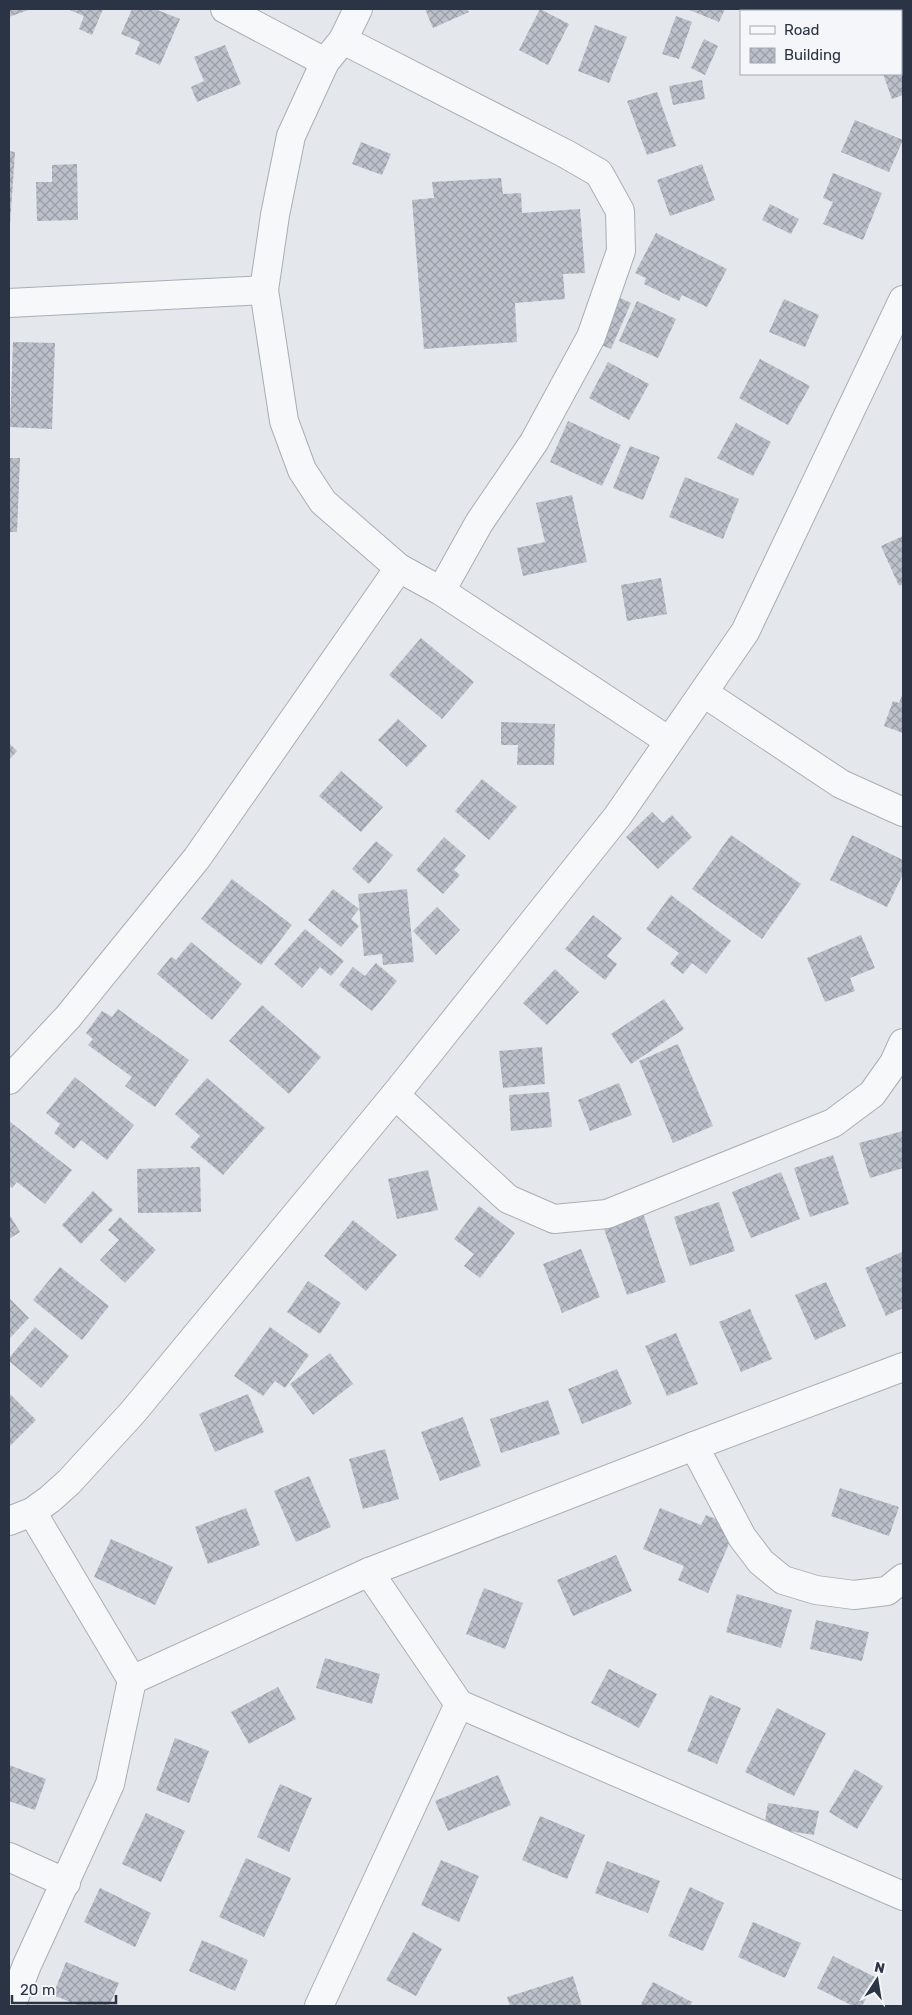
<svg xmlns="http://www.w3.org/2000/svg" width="912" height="2015" font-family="Rubik,sans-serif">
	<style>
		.building { fill: url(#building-cross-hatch) }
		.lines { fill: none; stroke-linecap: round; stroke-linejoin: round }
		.minor-casing { stroke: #a9aeb7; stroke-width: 30 }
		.minor { stroke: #f7f8fa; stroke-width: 28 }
	</style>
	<defs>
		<pattern id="building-cross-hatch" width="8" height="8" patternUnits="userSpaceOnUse" patternTransform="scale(1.25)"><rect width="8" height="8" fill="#bbc0ca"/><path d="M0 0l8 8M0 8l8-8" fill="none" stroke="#989da6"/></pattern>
	</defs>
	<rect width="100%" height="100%" fill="#e4e7ec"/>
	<!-- building -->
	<g class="building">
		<path d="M9,9H31L9,17Z"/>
		<path d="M67,9H103L92,35L79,29L84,16Z"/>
		<path d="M132,9H155L180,19L160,65L135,54L140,42L121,34Z"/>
		<path d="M425,9H467L469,12L433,28Z"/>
		<path d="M540,9L569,24L548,65L519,50Z"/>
		<path d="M687,9H725L719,22Z"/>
		<path d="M749,9H779L778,11H748Z"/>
		<path d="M676,16L692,22L679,59L662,54Z"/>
		<path d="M595,25L627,37L609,83L578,71Z"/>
		<path d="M704,39L718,46L705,75L691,68Z"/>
		<path d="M903,40V95L892,99L883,74H901V41Z"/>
		<path d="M225,45L241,84L197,102L191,87L204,81L194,57Z"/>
		<path d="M702,80L705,99L673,105L669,86Z"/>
		<path d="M657,92L676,146L647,155L627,101Z"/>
		<path d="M855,120L903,140L889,172L841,152Z"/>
		<path d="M361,142L391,154L382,175L352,164Z"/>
		<path d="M9,151L15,152L10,225H9Z"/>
		<path d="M77,164L78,220L37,221L36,182H52V165Z"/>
		<path d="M702,164L715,200L670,216L657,180Z"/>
		<path d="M833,173L882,193L863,240L823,224L833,202L823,198Z"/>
		<path d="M501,178L503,194L521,193L522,213L580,209L585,273L563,274L565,299L515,303L517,342L424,349L412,200L434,198L432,182Z"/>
		<path d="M770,204L799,219L791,234L762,220Z"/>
		<path d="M656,233L727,269L707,307L682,295L679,301L644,284L646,278L635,273Z"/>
		<path d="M607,292L631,303L611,349L587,339Z"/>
		<path d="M784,299L819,315L805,347L769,332Z"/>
		<path d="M637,301L676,319L658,358L619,341Z"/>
		<path d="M13,342L55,343L52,429L10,427Z"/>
		<path d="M760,359L810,386L788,425L739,398Z"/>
		<path d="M608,362L649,384L629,420L589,398Z"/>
		<path d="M568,421L621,445L602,486L550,462Z"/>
		<path d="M736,423L771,442L753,476L717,458Z"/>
		<path d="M630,446L660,457L643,500L613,488Z"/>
		<path d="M9,458H20L17,532H9Z"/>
		<path d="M685,477L739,499L723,539L669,517Z"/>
		<path d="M572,495L587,562L523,576L517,548L545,542L536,503Z"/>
		<path d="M903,536V584L899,586L881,546Z"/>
		<path d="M661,578L667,614L627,621L621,585Z"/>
		<path d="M421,638L474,682L442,719L389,675Z"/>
		<path d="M903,693V733L884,726L893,701L899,703Z"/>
		<path d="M398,719L427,746L407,767L378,740Z"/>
		<path d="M501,722L555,724L554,765H517L518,745H501Z"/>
		<path d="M9,743L17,751L9,760Z"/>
		<path d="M341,771L383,807L361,832L319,796Z"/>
		<path d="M482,779L517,807L489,840L455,811Z"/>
		<path d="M652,812L663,823L672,815L692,837L658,869L626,837Z"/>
		<path d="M731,835L801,884L762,939L692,889Z"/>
		<path d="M852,835L903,860V874L887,907L830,880Z"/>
		<path d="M444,837L466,856L454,870L460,875L443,894L416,870Z"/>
		<path d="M376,841L393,855L369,884L352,869Z"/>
		<path d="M232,879L292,925L261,965L201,919Z"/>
		<path d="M333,889L359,909L351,919L359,926L341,947L308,920Z"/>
		<path d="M407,889L414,962L383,965L382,954L364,956L358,894Z"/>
		<path d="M671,895L731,941L706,974L692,963L683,974L670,964L679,953L646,929Z"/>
		<path d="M437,907L460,930L436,955L413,931Z"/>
		<path d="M593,915L622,938L607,956L617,964L605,980L565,949Z"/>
		<path d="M305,929L344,961L331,976L320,967L302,988L274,964Z"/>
		<path d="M861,935L875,968L850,978L855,991L825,1002L807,958Z"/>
		<path d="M191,942L242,984L212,1020L157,974L171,957L176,960Z"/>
		<path d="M376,963L397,981L372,1011L339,985L353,967L365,976Z"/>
		<path d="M555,969L579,992L547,1025L523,1003Z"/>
		<path d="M664,999L684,1029L631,1064L611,1034Z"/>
		<path d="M262,1005L321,1057L289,1094L229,1041Z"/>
		<path d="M118,1009L189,1060L155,1107L125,1086L132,1077L88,1045L93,1039L86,1033L102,1011L112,1017Z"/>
		<path d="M678,1044L713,1126L673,1143L639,1061Z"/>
		<path d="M542,1047L545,1084L503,1088L499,1051Z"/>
		<path d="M75,1077L134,1125L107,1160L81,1140L74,1149L54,1133L60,1124L46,1113Z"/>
		<path d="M207,1078L265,1128L223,1175L190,1147L200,1136L175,1114Z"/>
		<path d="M619,1083L632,1115L590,1131L578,1100Z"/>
		<path d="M549,1092L552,1127L511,1131L509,1095Z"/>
		<path d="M9,1121L72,1170L45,1204L17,1182L12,1188L9,1185Z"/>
		<path d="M903,1131V1168L870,1178L859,1143Z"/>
		<path d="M833,1155L849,1204L810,1217L794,1168Z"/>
		<path d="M200,1167L201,1212L138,1213L137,1169Z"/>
		<path d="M428,1170L438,1210L397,1219L388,1179Z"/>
		<path d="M781,1172L800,1219L751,1238L732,1192Z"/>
		<path d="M93,1191L113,1210L81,1244L62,1225Z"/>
		<path d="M719,1202L735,1251L690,1266L674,1217Z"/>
		<path d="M479,1206L515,1233L480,1278L464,1266L474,1254L454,1239Z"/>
		<path d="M643,1213L666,1282L627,1295L603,1226Z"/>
		<path d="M9,1214L20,1232L9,1239Z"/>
		<path d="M120,1217L156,1250L125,1283L100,1260L119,1240L108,1230Z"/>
		<path d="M353,1220L397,1255L366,1291L324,1256Z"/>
		<path d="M581,1249L600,1297L562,1313L543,1264Z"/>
		<path d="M902,1252L903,1256V1308L886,1316L865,1268Z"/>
		<path d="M60,1267L109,1306L82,1340L33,1300Z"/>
		<path d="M308,1281L341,1303L320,1334L287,1312Z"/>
		<path d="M826,1282L846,1326L815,1340L795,1295Z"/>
		<path d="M9,1298L29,1318L9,1339Z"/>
		<path d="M750,1309L772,1359L741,1372L719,1322Z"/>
		<path d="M35,1327L69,1356L41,1388L9,1361V1358Z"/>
		<path d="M270,1327L309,1355L285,1388L275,1381L263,1396L234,1376Z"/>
		<path d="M676,1333L698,1384L667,1396L645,1346Z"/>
		<path d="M330,1353L353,1384L313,1415L290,1384Z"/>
		<path d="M617,1369L632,1404L582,1424L568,1389Z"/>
		<path d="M9,1393L36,1420L9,1447Z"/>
		<path d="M248,1394L264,1432L215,1452L199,1414Z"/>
		<path d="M548,1400L560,1434L501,1453L490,1419Z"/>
		<path d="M463,1417L481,1466L440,1481L421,1432Z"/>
		<path d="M385,1449L399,1499L363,1509L349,1459Z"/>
		<path d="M309,1476L331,1527L296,1542L274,1491Z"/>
		<path d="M840,1488L899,1507L889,1536L831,1516Z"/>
		<path d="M246,1508L260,1545L208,1564L195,1527Z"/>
		<path d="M660,1508L701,1525L706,1515L736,1527L708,1593L678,1580L684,1566L643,1549Z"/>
		<path d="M111,1539L173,1567L155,1605L94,1577Z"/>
		<path d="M616,1555L632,1591L573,1616L557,1580Z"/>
		<path d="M484,1588L523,1603L505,1649L466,1634Z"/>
		<path d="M737,1594L792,1610L781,1648L726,1632Z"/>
		<path d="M816,1620L869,1632L862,1661L810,1649Z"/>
		<path d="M325,1658L380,1674L372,1704L316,1688Z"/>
		<path d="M609,1669L657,1694L639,1728L591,1703Z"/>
		<path d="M278,1687L296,1719L249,1744L231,1712Z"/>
		<path d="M710,1695L741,1708L717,1764L687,1751Z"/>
		<path d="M777,1708L826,1733L794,1796L745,1772Z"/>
		<path d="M175,1738L209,1751L189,1803L156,1790Z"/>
		<path d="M9,1765L46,1779L35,1810L9,1801Z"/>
		<path d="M855,1769L883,1786L857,1829L829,1812Z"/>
		<path d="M498,1775L511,1805L448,1831L435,1801Z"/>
		<path d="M280,1784L312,1798L289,1852L257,1837Z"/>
		<path d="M768,1803L819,1811L814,1835L764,1827Z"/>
		<path d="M146,1813L185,1831L161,1882L122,1864Z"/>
		<path d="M540,1816L585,1835L567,1879L522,1860Z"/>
		<path d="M246,1858L291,1878L264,1937L219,1917Z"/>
		<path d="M441,1860L479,1876L459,1922L421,1905Z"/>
		<path d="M607,1861L660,1881L648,1913L595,1893Z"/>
		<path d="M690,1887L724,1903L703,1951L668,1936Z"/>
		<path d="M100,1888L151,1913L135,1947L84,1922Z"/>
		<path d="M753,1922L801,1943L785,1978L738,1957Z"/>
		<path d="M413,1932L442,1949L416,1996L386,1980Z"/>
		<path d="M202,1940L248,1960L235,1991L189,1971Z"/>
		<path d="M833,1956L877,1978L862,2006H853L817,1988Z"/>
		<path d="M66,1962L119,1983L109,2006H80L53,1995Z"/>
		<path d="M573,1976L582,2006H510L507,1997Z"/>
		<path d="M653,1982L692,2002L690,2006H640Z"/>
	</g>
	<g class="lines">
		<!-- minor casing -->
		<g class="minor-casing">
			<g id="minor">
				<path d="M225,9L325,62"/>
				<path d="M358,9L343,40L325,62L291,136L275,215L264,290L284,421L302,470L323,502L399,568L441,591L669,741"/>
				<path d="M343,40L566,154L599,173L620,211L621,251L591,337L534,442L479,523L441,591"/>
				<path d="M9,303L264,290"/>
				<path d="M704,693L841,784L903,812"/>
				<path d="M9,1080L68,1017L197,858L399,568"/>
				<path d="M395,1095L508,1199L554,1219L607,1214L833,1123L872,1094L894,1063L903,1043"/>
				<path d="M694,1446L742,1537L761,1562L783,1580L816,1590L854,1595L887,1591L903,1578"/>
				<path d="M32,1512L132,1680L369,1572L694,1446L903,1367"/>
				<path d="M9,1521L32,1512L50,1499L69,1482L133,1412L395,1095L617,817L745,632L903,300"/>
				<path d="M369,1572L459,1704L903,1896"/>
				<path d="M9,1857L66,1883"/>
				<path d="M11,2006L27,1965L110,1784L132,1680"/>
				<path d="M319,2006L459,1704"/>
			</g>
		</g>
		<!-- minor -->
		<use href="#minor" class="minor"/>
	</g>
	<!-- border -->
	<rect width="912" height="2015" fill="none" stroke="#2b3445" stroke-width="20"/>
	<!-- legend -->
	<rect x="740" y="10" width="162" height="65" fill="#f4f6f9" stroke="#a4a8b1"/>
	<rect x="750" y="26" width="25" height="8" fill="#f7f8fa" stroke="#a4a8b1"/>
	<text x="784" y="35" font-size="15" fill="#2b3445">Road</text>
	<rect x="750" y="48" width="25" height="15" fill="url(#building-cross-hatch)" stroke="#a4a8b1"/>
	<text x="784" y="60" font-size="15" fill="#2b3445">Building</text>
	<!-- north arrow -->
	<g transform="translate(877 1980) rotate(12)" stroke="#f4f6f9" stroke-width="4" paint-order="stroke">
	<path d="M0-4L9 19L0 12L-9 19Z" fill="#2b3445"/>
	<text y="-8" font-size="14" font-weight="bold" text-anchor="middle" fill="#2b3445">N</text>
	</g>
	<!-- scale -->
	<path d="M12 1995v8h104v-8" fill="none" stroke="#2b3445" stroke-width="2.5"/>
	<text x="20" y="1995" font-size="15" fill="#2b3445" stroke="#f4f6f9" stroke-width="4" paint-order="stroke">20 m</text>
</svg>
